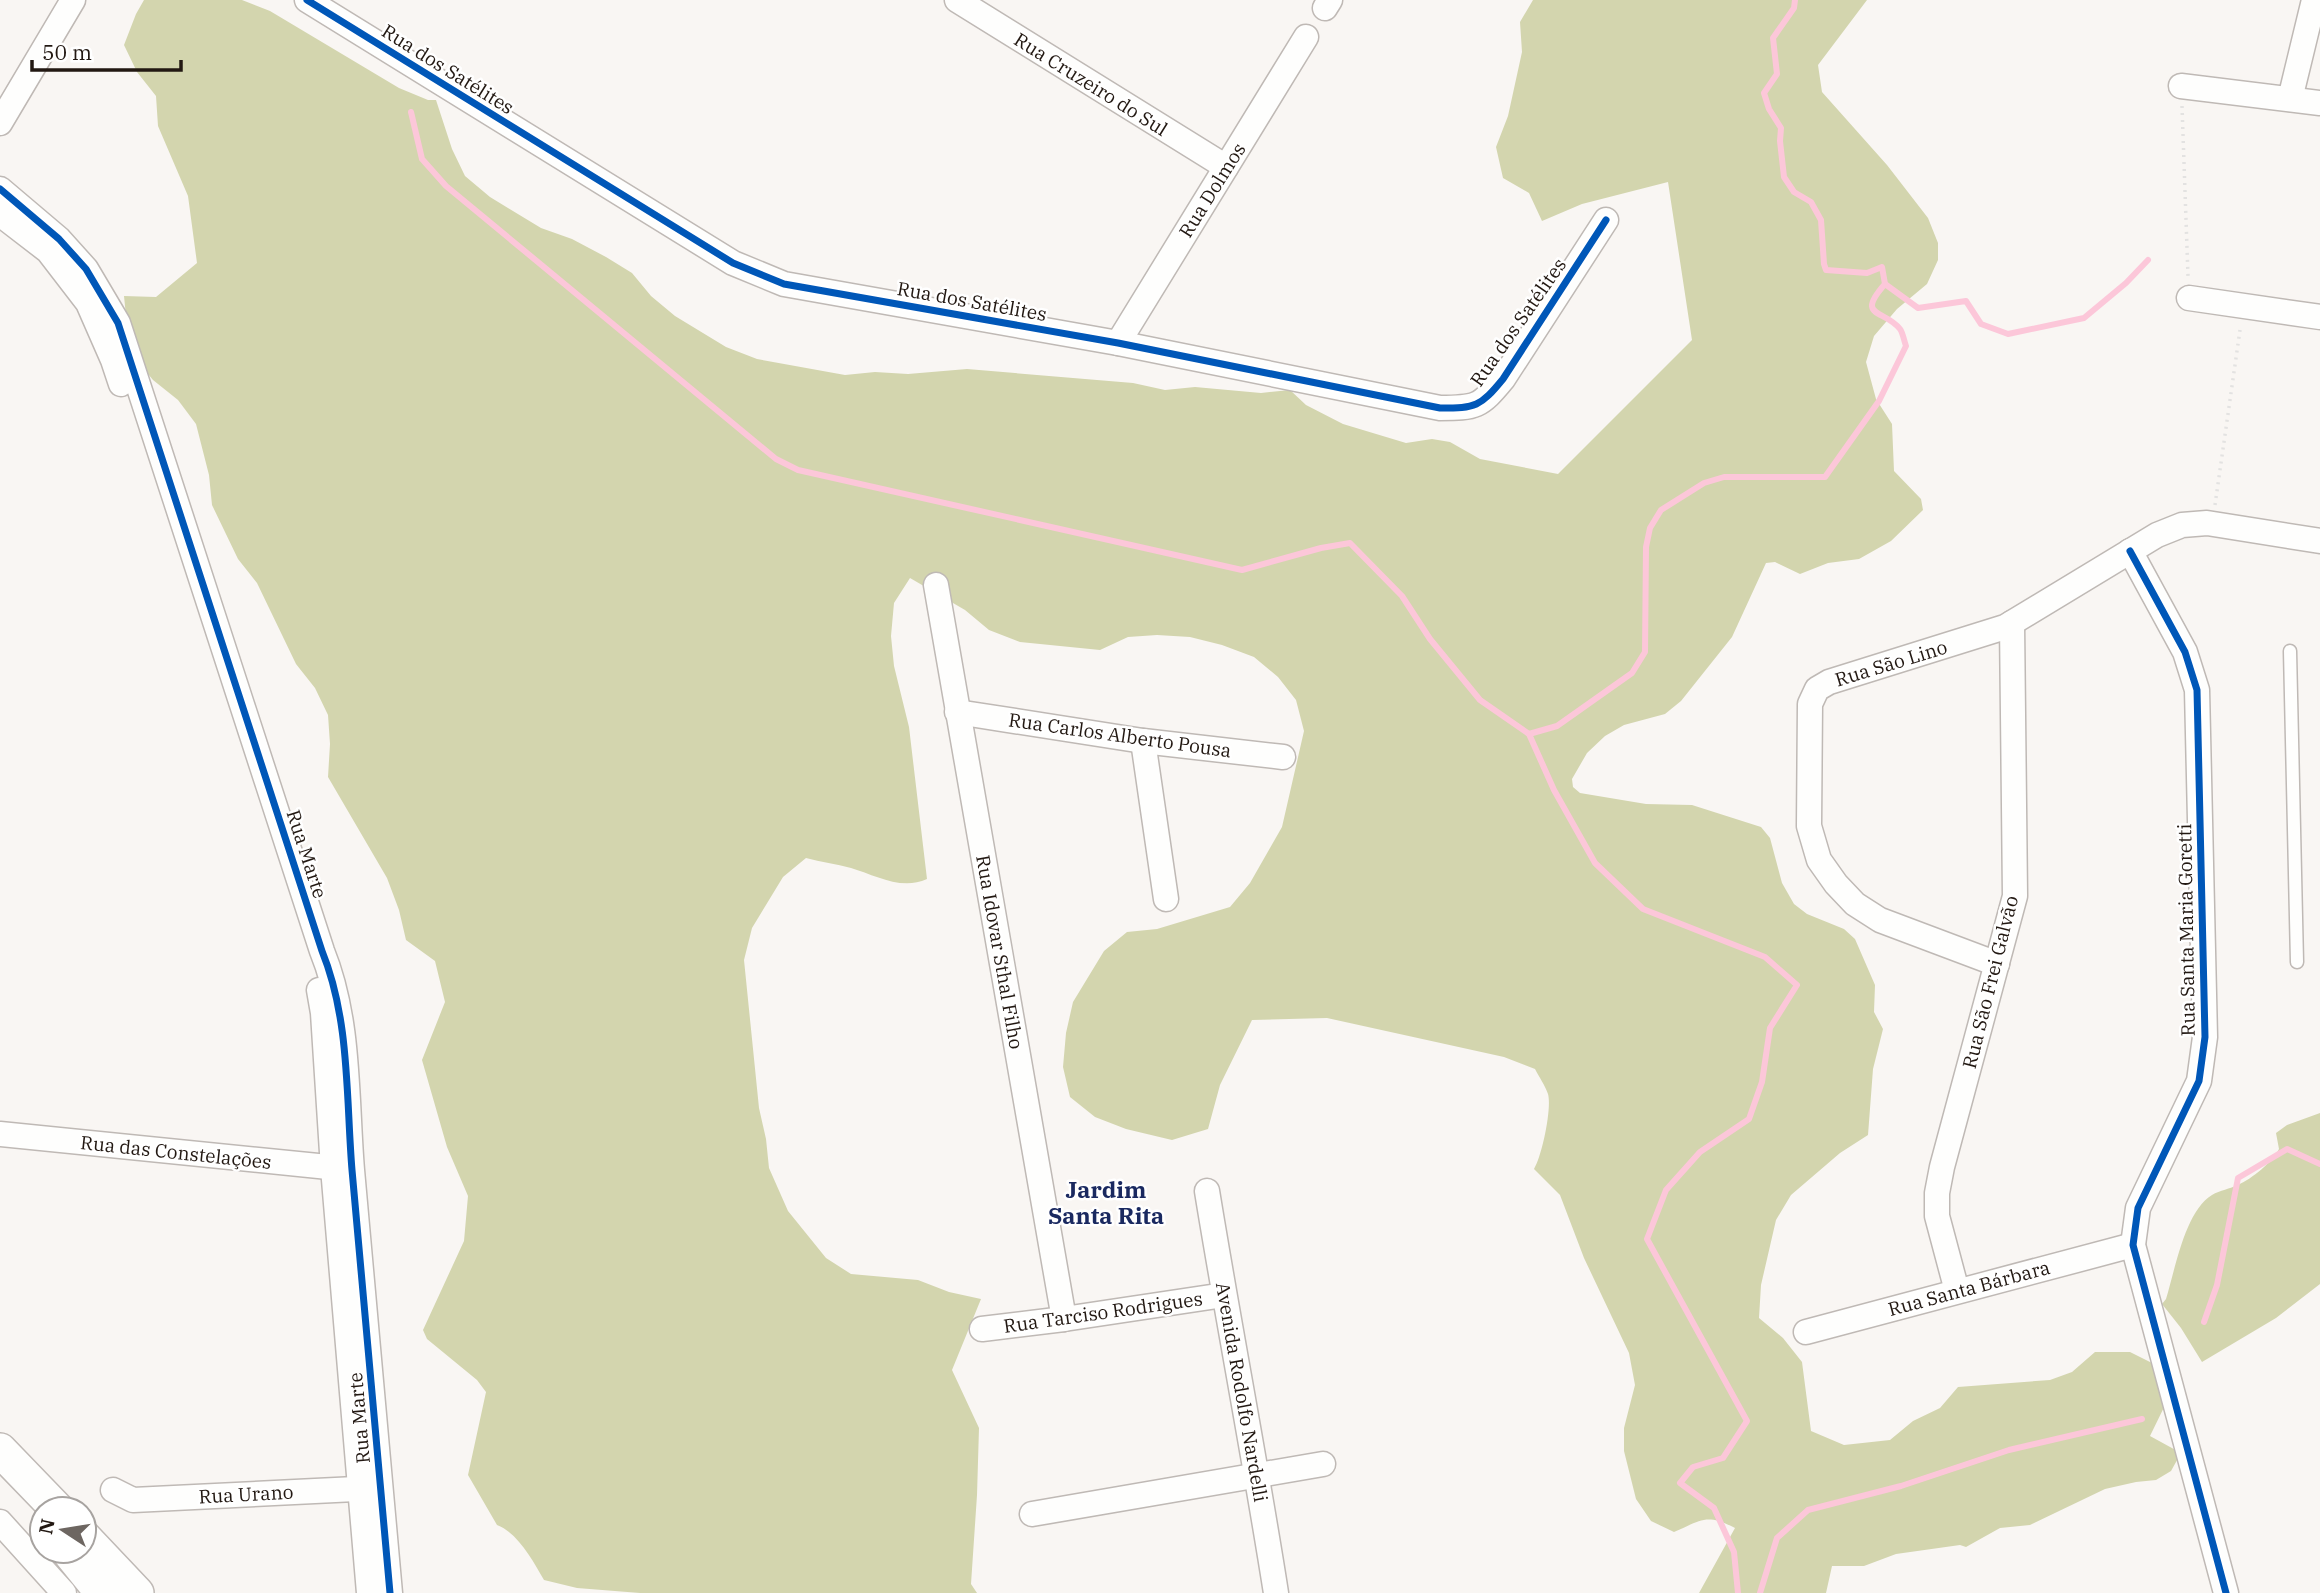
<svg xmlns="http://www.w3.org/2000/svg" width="2320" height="1593" font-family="'IBM Plex Serif',serif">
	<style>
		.forest { fill: #d3d5ae }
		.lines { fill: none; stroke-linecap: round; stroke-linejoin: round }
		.stream { stroke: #fcc7d9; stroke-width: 6 }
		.lane-casing { stroke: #bfb9b5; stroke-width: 15 }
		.street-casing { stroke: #bfb9b5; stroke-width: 27 }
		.secondary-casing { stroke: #bfb9b5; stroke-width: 36 }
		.path { stroke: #e3e2e1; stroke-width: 3.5; stroke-dasharray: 2 5; stroke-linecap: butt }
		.lane { stroke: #fefefd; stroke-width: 12 }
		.street { stroke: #fefefd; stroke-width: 24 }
		.secondary { stroke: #fefefd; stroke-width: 33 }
		.cycleway-casing { stroke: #fff; stroke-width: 11 }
		.cycleway { stroke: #0057b8; stroke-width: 7 }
		.labels { text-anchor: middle; stroke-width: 5; stroke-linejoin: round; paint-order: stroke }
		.street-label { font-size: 19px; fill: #221812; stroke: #fff }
		.quarter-label { font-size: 23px; font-weight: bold; fill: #1a2960; stroke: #fff }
	</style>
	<rect width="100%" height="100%" fill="#f9f6f3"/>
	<!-- forest -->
	<g class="forest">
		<path d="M144,0H242L270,11L399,88L428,100H436L452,149L465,176L490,197L541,228L572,239L606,257L632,273L651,296L675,316L726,347L757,359L845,375L875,372L908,374L967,369L1133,383L1165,390L1195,387L1261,393L1290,390L1306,405L1343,424L1406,443L1432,439L1450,442L1480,459L1558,474L1692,340L1668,182L1582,204L1542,221L1529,193L1503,178L1496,147L1508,116L1522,52L1520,22L1533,0H1867L1818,65L1822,92L1887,165L1928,218L1938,243V260L1927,284L1897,309L1874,336L1866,362L1876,399L1892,424L1894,471L1921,499L1923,510L1891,541L1859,559L1828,563L1800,574L1775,562L1766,563L1732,637L1681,701L1665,714L1624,725L1605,736L1587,753L1572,779L1573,787L1580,793L1646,804L1692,805L1761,827L1770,838L1782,883L1794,904L1807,914L1844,929L1855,939L1875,985L1874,1012L1883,1029L1873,1069L1868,1135L1840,1153L1791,1195L1776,1220L1761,1285L1759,1318L1783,1338L1802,1362L1811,1431L1844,1445L1890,1440L1913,1421L1940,1408L1958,1387L2050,1380L2072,1372L2095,1352H2130L2158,1366L2171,1393L2150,1436L2181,1453L2171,1471L2156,1480L2136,1482L2105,1489L2030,1525L2000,1528L1966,1547L1960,1545L1896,1554L1864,1566H1832L1826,1593H1699L1735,1528C1706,1513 1702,1520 1674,1532L1651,1521L1636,1499L1624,1451V1428L1635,1385L1629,1353L1584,1258L1560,1195L1534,1169C1542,1156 1552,1108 1548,1094C1545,1085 1539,1077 1535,1069L1504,1057L1327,1018L1252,1020L1220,1085L1208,1129L1172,1140L1126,1129L1095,1117L1070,1097L1063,1067L1066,1033L1073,1002L1104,951L1127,932L1157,929L1230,907L1250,883L1282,827L1304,731L1296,700L1278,677L1254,657L1222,645L1190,637L1157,635L1128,637L1100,650L1020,642L989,630L965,610L910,578L894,603L891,636L894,666L909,727L927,879C901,891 875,875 851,868C836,864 821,862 806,858L783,877L752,928L744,960L759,1108L766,1139L769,1168L788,1211L826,1258L851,1274L918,1280L949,1292L981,1299L952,1370L979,1428L977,1495L971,1584L977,1593H640L577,1588L544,1580C533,1561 518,1533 497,1525L468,1475L486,1392L477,1380L427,1339L423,1330L464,1241L468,1196L447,1147L422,1060L445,1002L435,961L406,940L399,910L387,878L328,777L330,744L328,715L315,688L296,664L257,583L238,559L212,505L209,475L196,424L178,400L153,380L134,357L127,326L124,296L156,297L197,263L188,196L158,126L156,96L137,72L124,45L136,14Z"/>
		<path d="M2320,1113V1284L2276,1318L2202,1362L2181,1328L2162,1304L2166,1299C2175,1270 2185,1211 2212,1195C2220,1190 2230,1189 2238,1185C2253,1178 2271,1163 2279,1149L2276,1133L2287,1125Z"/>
	</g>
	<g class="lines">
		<!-- stream -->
		<g class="stream">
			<path d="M411,112L422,159L446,186L776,459L798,470L1242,570L1321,548L1350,543L1402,596L1430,639L1480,700L1529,734L1554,790L1595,863L1643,909L1765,957L1797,985L1770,1028L1762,1082L1749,1119L1700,1152L1666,1190L1647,1239L1747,1421L1723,1458L1693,1467L1680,1483L1714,1508L1734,1552L1738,1593"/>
			<path d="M1885,284L1918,308L1966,301L1981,324L2008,334L2084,318L2126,283L2148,260"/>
			<path d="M1529,734L1557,726L1632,673L1645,652L1646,547L1650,528L1661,510L1704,483L1724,477H1825L1879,401L1906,346C1904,341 1903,333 1900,329C1884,309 1855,318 1885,284L1882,267L1867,273L1826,270L1824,264L1821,220L1811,202L1794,192L1784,177L1780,141L1781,128L1769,109L1764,93L1777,74L1773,38L1794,8L1795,0"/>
			<path d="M2204,1322L2217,1285L2238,1178L2287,1149L2320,1164"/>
			<path d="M1760,1593L1777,1538L1808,1510L1901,1486L2009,1450L2142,1419"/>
		</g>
		<!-- lane casing -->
		<g class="lane-casing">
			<path id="lane" d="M2290,651L2297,962"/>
		</g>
		<!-- street casing -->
		<g class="street-casing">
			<g id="street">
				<path d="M307,0L733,263L784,284L1118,343L1440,408C1476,408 1480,407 1503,379L1606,220"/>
				<path d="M957,0L1226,167"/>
				<path d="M1325,8L1330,0"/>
				<path d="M2181,86L2320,103"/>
				<path d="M2290,99L2314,0"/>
				<path d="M0,123L73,0"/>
				<path d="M0,189L59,239L86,269L118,323L322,951C350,1020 346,1097 352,1170C364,1311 378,1452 390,1593"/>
				<path d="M0,214L48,251L88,303L113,360L121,384"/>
				<path d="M2189,298L2320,317"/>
				<path d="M1118,343L1306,37"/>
				<path d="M2130,551L2185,652L2197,690L2205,1037L2199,1081L2138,1208L2133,1245L2226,1593"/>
				<path d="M936,585L1064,1319"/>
				<path d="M957,712L1143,741L1283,757"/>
				<path d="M1143,741L1166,899"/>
				<path d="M1997,964L1880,920L1855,904L1836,884L1819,860L1809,826L1810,704L1817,689L1829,682L2005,627L2157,535L2182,525L2207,523L2320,541"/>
				<path d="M319,990L323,1013L333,1168L369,1593"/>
				<path d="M0,1134L348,1169"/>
				<path d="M1207,1191C1229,1326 1255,1459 1276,1593"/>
				<path d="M1957,1291L1937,1216V1193L1942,1167L2015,896L2012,623"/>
				<path d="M982,1329L1064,1319L1224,1295"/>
				<path d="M1806,1332L2133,1245"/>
				<path d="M113,1490L133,1500L376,1488"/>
				<path d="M1032,1514L1323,1464"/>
				<path d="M0,1522L64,1593"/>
			</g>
		</g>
		<!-- secondary casing -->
		<g class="secondary-casing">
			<g id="secondary">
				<path d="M0,1450L57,1509"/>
				<path d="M84,1537L137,1593"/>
				<path d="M68,1551L102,1593"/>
			</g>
		</g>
		<!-- path -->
		<g class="path">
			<path d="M2182,106L2188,276"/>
			<path d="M2215,505L2240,330"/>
		</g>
		<!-- lane -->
		<use href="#lane" class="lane"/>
		<!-- street -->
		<use href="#street" class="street"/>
		<!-- secondary -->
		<use href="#secondary" class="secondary"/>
		<!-- cycleway casing -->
		<g class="cycleway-casing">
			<g id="cycleway">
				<path d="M307,0L733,263L784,284L1118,343L1440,408C1476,408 1480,407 1503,379L1606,220"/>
				<path d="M0,189L59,239L86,269L118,323L322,951C350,1020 346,1097 352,1170C364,1311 378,1452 390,1593"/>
				<path d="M2130,551L2185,652L2197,690L2205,1037L2199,1081L2138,1208L2133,1245L2226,1593"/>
			</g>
		</g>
		<!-- cycleway -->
		<use href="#cycleway" class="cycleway"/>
	</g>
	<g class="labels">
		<!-- street labels -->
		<g class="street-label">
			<text transform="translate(448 69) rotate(32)" y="7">Rua dos Satélites</text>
			<text transform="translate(1091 84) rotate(32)" y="7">Rua Cruzeiro do Sul</text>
			<text transform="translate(1212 190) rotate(-58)" y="7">Rua Dolmos</text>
			<text transform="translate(972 301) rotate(10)" y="7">Rua dos Satélites</text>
			<text transform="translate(1518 322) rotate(-55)" y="7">Rua dos Satélites</text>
			<text transform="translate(1891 663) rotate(-17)" y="7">Rua São Lino</text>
			<text transform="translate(1120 735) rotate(8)" y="7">Rua Carlos Alberto Pousa</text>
			<text transform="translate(307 854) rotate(72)" y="7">Rua Marte</text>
			<text transform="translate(2186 930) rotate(-91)" y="7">Rua Santa Maria Goretti</text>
			<text transform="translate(1000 952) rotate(80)" y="7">Rua Idovar Sthal Filho</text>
			<text transform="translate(1990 982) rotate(-76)" y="7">Rua São Frei Galvão</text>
			<text transform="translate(176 1152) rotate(6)" y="7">Rua das Constelações</text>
			<text transform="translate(1969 1288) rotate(-15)" y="7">Rua Santa Bárbara</text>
			<text transform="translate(1103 1312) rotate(-8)" y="7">Rua Tarciso Rodrigues</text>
			<text transform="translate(1242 1392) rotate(80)" y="7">Avenida Rodolfo Nardelli</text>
			<text transform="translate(359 1418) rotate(-95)" y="7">Rua Marte</text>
			<text transform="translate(246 1494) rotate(-3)" y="7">Rua Urano</text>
		</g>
		<!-- quarter labels -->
		<g class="quarter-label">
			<text x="1106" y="1198">Jardim<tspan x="1106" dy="26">Santa Rita</tspan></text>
		</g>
	</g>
	<!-- north arrow -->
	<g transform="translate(63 1530) rotate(282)"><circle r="33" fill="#ffffff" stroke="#a7a3a0" stroke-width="2"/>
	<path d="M0-5L12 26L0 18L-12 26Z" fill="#6d6661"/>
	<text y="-10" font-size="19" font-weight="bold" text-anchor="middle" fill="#221812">N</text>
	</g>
	<!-- scale -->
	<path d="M32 60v10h149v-10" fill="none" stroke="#221812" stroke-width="3.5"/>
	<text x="42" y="60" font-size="21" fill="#221812" stroke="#ffffff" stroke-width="5" paint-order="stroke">50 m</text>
</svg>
